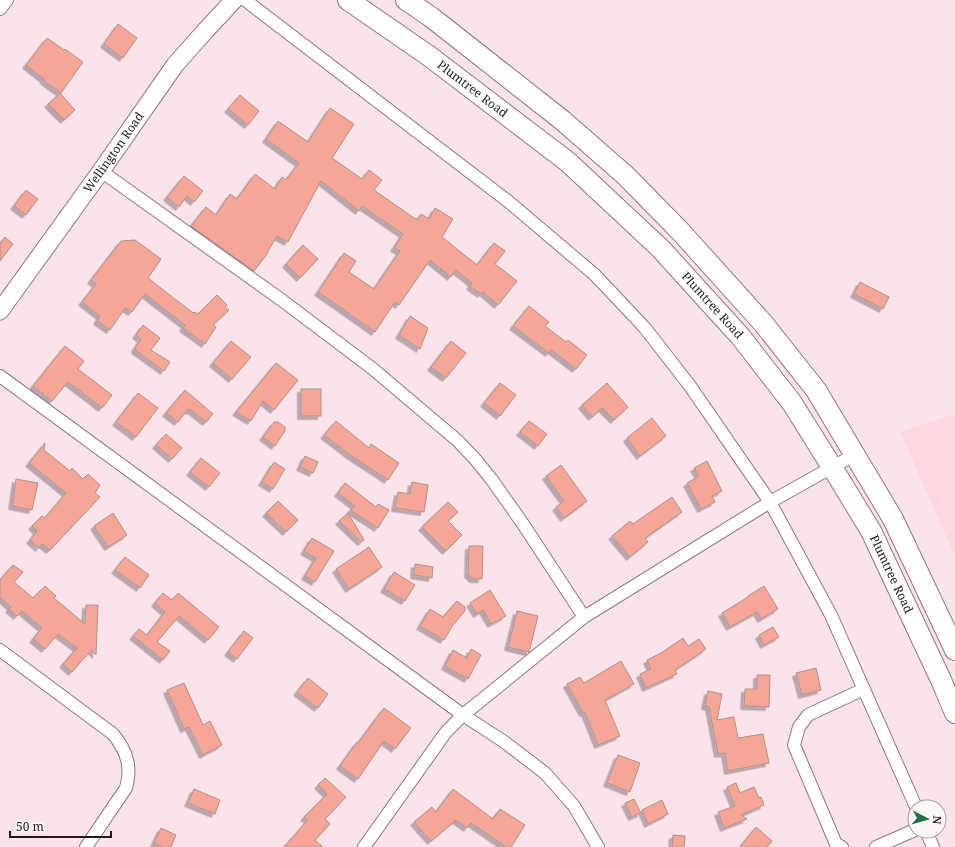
<svg xmlns="http://www.w3.org/2000/svg" width="955" height="847" font-family="'Noto Serif',serif">
	<style>
		.built { fill: #fed7e1 }
		.building { fill: #f5a697; stroke: #ae928c; filter: url(#shadow) }
		.lines { fill: none; stroke-linecap: round; stroke-linejoin: round }
		.minor-casing { stroke: #91757d; stroke-width: 14 }
		.secondary-casing { stroke: #91757d; stroke-width: 19 }
		.trunk-casing { stroke: #91757d; stroke-width: 22 }
		.minor { stroke: #fff; stroke-width: 12 }
		.secondary { stroke: #fff; stroke-width: 17 }
		.trunk { stroke: #fff; stroke-width: 20 }
		.labels { text-anchor: middle; stroke-width: 3; stroke-linejoin: round; paint-order: stroke }
		.street-label { font-size: 12px; fill: #23191c; stroke: #fcf6f7 }
	</style>
	<defs>
		<filter id="shadow"><feDropShadow dx="-3.5" dy="3.5" stdDeviation="0" flood-color="#0004"/></filter>
	</defs>
	<rect width="100%" height="100%" fill="#fce3ea"/>
	<!-- built -->
	<path class="built" d="M955,414V556L900,432Z"/>
	<!-- building -->
	<g class="building">
		<path d="M118,24L137,38L123,58L104,44Z"/>
		<path d="M47,38L64,50L65,49L83,62L61,93L43,80L44,79L26,65Z"/>
		<path d="M60,93L75,110L64,120L48,104Z"/>
		<path d="M240,95L259,111L248,125L228,109Z"/>
		<path d="M330,108L354,124L332,158L362,179L369,170L382,180L374,190L417,220L421,214L429,219L435,208L453,219L442,237L477,265L494,243L505,251L495,264L517,281L498,305L483,292L481,294L470,286L472,283L456,270L451,277L430,260L399,305L395,302L375,332L344,310L318,292L344,253L356,261L349,272L374,289L400,251L394,248L403,234L362,206L359,211L321,181L288,242L277,236L267,253V254L254,271L191,226L206,207L216,215L230,194L237,199L255,174L275,189L282,177L286,180L299,163L266,139L278,121L308,142Z"/>
		<path d="M184,176L203,191L194,202L187,196L179,207L167,197Z"/>
		<path d="M26,190L38,199L26,215L14,206Z"/>
		<path d="M5,237L13,244L0,261V243Z"/>
		<path d="M135,240L161,259L148,278L193,313L194,312L198,314L217,295L227,305L225,307L229,310L213,325L216,327L205,344L183,328L185,325L145,294L132,312L125,308L110,330L97,321L100,316L82,302L96,284L91,280L121,241Z"/>
		<path d="M303,245L318,259L300,278L286,264Z"/>
		<path d="M860,282L889,297L883,309L854,294Z"/>
		<path d="M529,306L549,322L545,326L566,342L568,340L587,355L576,369L551,350L549,353L513,326Z"/>
		<path d="M410,316L428,328L420,349L399,335Z"/>
		<path d="M143,325L160,338L151,350L170,362L164,371L135,350L136,349L135,348L141,339L136,335Z"/>
		<path d="M231,341L251,357L232,379L213,363Z"/>
		<path d="M451,341L466,353L446,378L431,367Z"/>
		<path d="M65,346L84,361L78,369L112,395L102,408L68,382L52,401L33,386Z"/>
		<path d="M276,363L298,380L274,410L263,401L251,421L236,412Z"/>
		<path d="M500,383L516,395L500,416L484,403Z"/>
		<path d="M607,383L628,407L614,420L602,408L592,417L582,405Z"/>
		<rect x="301" y="389" width="20" height="27"/>
		<path d="M185,390L213,414L206,422L191,410L190,411L188,409L178,422L166,413Z"/>
		<path d="M138,393L158,408L136,437L116,422Z"/>
		<path d="M652,418L666,436L640,456L627,438Z"/>
		<path d="M336,421L369,448L371,444L399,463L388,480L350,455L324,435Z"/>
		<path d="M529,421L547,434L538,446L520,432Z"/>
		<path d="M274,422H278L285,427V431L275,446L263,437Z"/>
		<path d="M166,434L182,448L172,459L156,445Z"/>
		<path d="M45,443L44,450L70,471L72,468L83,479L88,474L100,485L95,493L100,497L50,550L42,544L39,548L30,540L37,531L32,526L42,516L45,518L66,493L29,463Z"/>
		<path d="M305,456L318,462L313,473L300,467Z"/>
		<path d="M201,458L220,473L209,487L190,472Z"/>
		<path d="M707,461L722,491L712,496L715,502L701,509L687,483L699,476L694,468Z"/>
		<path d="M274,462L285,469L273,489L262,482Z"/>
		<path d="M561,465L587,501L564,518L556,507L564,501L546,476Z"/>
		<path d="M16,479L38,483L32,510L12,506Z"/>
		<path d="M412,482L428,485L424,512L395,508L398,492L410,494Z"/>
		<path d="M345,483L376,507L378,504L389,510L378,528L350,510L355,506L338,493Z"/>
		<path d="M672,497L682,512L645,538L648,542L630,557L612,536L630,521L633,524Z"/>
		<path d="M278,501L298,520L286,532L266,513Z"/>
		<path d="M448,502L458,512L448,521L462,535L446,551L422,527Z"/>
		<path d="M113,513L127,535L108,547L94,526Z"/>
		<path d="M348,513L364,540L361,542L339,521Z"/>
		<path d="M312,538L334,551L315,582L305,576L316,558L304,551Z"/>
		<path d="M469,546H483L482,579H473L468,574Z"/>
		<path d="M369,547L382,567L349,589L336,569Z"/>
		<path d="M125,557L149,575L140,588L115,570Z"/>
		<path d="M415,564L433,567L432,578L414,575Z"/>
		<path d="M13,565L23,572L14,582L33,598L45,586L56,596L54,598L85,624L86,605H98L96,655L91,650L72,672L63,664L77,648L58,634L45,649L33,639L42,628L22,611L17,616L9,609L11,607L0,597V580Z"/>
		<path d="M394,572L415,585L405,601L384,589Z"/>
		<path d="M764,586L778,609L761,619L757,612L730,627L722,613L748,597V596Z"/>
		<path d="M490,590L506,616L491,624L483,610L477,614L470,603Z"/>
		<path d="M163,593L172,600L178,593L219,627L208,640L179,616L157,642L170,651L163,660L133,636L139,629L147,635L165,612L155,603Z"/>
		<path d="M457,601L465,607V611L453,625L444,640L420,626L430,609L443,617Z"/>
		<path d="M517,611L538,616L529,652L508,647Z"/>
		<path d="M773,627L779,637L764,645L759,635Z"/>
		<path d="M244,631L253,638L237,659L228,652Z"/>
		<path d="M683,638L688,646L699,639L706,649L675,670L677,674L646,688L640,674L651,669L647,660L661,653Z"/>
		<path d="M471,649L481,655L468,679L445,666L453,650L467,658Z"/>
		<path d="M621,661L634,684L605,700L620,736L598,745L585,712L583,713L567,684L580,677L584,683Z"/>
		<path d="M816,668L821,690L802,695L796,673Z"/>
		<path d="M757,675H770L769,707L744,706L745,689H757Z"/>
		<path d="M308,678L328,694L318,708L297,692Z"/>
		<path d="M184,683L203,725L210,721L222,745L203,755L189,727L184,729L167,690Z"/>
		<path d="M708,691L722,694L717,720L734,717L738,738L763,734L769,763L728,771L725,753L718,754L709,707L705,706Z"/>
		<path d="M384,708L411,728L395,749L384,741L358,779L340,766L357,742L358,743Z"/>
		<path d="M618,755L640,763L630,792L607,783Z"/>
		<path d="M325,778L346,797L325,819L330,824L315,840L323,847H284L308,820L304,817L327,794L318,785Z"/>
		<path d="M736,783L740,793L754,787L759,798L761,797L764,805L741,815L747,819L724,828L718,812L735,806L727,787Z"/>
		<path d="M194,789L220,800L215,814L188,803Z"/>
		<path d="M453,789L493,819L500,809L525,825L511,847H506L471,823L467,828L456,820L431,841L414,822L432,807L436,812Z"/>
		<path d="M634,799L641,813L632,817L625,803Z"/>
		<path d="M662,800L668,814L648,824L642,810Z"/>
		<path d="M756,827L772,841L767,847H740Z"/>
		<path d="M161,828L176,835L171,847H162L154,843Z"/>
		<path d="M673,835L685,836L684,847H672Z"/>
	</g>
	<g class="lines">
		<!-- minor casing -->
		<g class="minor-casing">
			<g id="minor">
				<path d="M245,0L509,202L595,275L645,328L690,386L770,502L831,615L916,807"/>
				<path d="M0,9L7,0"/>
				<path d="M101,171L283,301L373,369L458,441L475,459L492,480L523,524L584,617"/>
				<path d="M0,376L463,715L503,741L545,773L574,806L598,847"/>
				<path d="M0,650L113,734C127,751 132,767 126,788L86,847"/>
				<path d="M926,831L933,847"/>
				<path d="M364,847L446,732L463,715L584,617L770,502L854,455"/>
				<path d="M842,847L836,844L794,745L799,727L808,715L864,689"/>
				<path d="M876,847L915,830"/>
			</g>
		</g>
		<!-- secondary casing -->
		<g class="secondary-casing">
			<g id="secondary">
				<path id="s1" d="M0,311L101,171L175,65L206,30L234,0"/>
			</g>
		</g>
		<!-- trunk casing -->
		<g class="trunk-casing">
			<g id="trunk">
				<path id="s2" d="M348,0L429,56L568,162L661,249L740,336L792,403L832,467L871,531L941,680L955,713"/>
				<path d="M406,0L431,17L562,120L625,175L680,231L763,323L816,390L893,519L955,650"/>
			</g>
		</g>
		<!-- minor -->
		<use href="#minor" class="minor"/>
		<!-- secondary -->
		<use href="#secondary" class="secondary"/>
		<!-- trunk -->
		<use href="#trunk" class="trunk"/>
	</g>
	<g class="labels">
		<!-- street labels -->
		<g class="street-label">
			<text dy="4" stroke="none"><textPath href="#s2" startOffset="153">Plumtree Road</textPath></text>
			<text dy="4" stroke="none"><textPath href="#s1" startOffset="195">Wellington Road</textPath></text>
			<text dy="4" stroke="none"><textPath href="#s2" startOffset="477">Plumtree Road</textPath></text>
			<text dy="4" stroke="none"><textPath href="#s2" startOffset="801">Plumtree Road</textPath></text>
		</g>
	</g>
	<!-- north arrow -->
	<g transform="translate(927 819) rotate(96)"><circle r="19" fill="#fcf6f7" stroke="#a59e9f"/>
	<path d="M0-3L7 15L0 10L-7 15Z" fill="#1e7345"/>
	<text y="-6" font-size="11" font-weight="bold" text-anchor="middle" fill="#23191c">N</text>
	</g>
	<!-- scale -->
	<path d="M10 831v6h101v-6" fill="none" stroke="#23191c" stroke-width="2"/>
	<text x="16" y="831" font-size="12" fill="#23191c" stroke="#fcf6f7" stroke-width="3" paint-order="stroke">50 m</text>
</svg>
